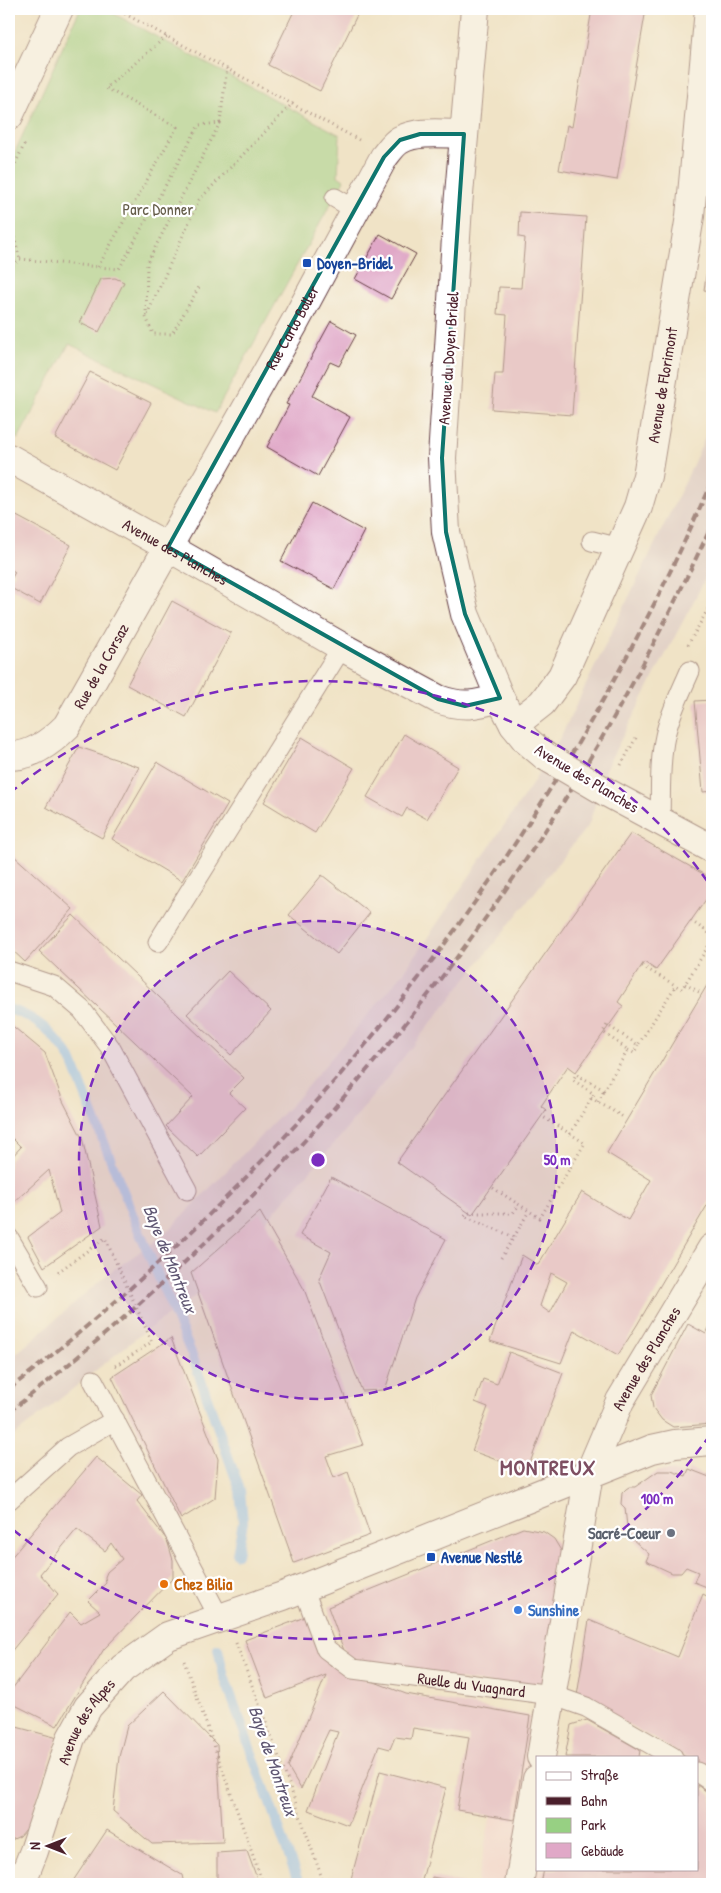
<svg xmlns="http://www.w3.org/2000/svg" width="721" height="1893" font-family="'Patrick Hand',sans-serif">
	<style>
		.built { fill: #f7cfd4 }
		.industrial { fill: #d2bdc8 }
		.green { fill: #97d083; stroke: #707857 }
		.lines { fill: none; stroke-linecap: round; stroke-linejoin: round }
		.stream { stroke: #86bbf5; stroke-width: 10 }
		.building { fill: #e0a8c7; fill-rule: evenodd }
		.lane-casing { stroke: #633c42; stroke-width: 21 }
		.street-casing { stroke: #633c42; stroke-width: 30 }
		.path { stroke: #633c42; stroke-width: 3; stroke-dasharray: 1 4; stroke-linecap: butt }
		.lane { stroke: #fff; stroke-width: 19 }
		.street { stroke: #fff; stroke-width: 28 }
		.rail { stroke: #4a1f2b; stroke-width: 4; stroke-dasharray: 8 4; stroke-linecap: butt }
		.street-bridge-casing { stroke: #633c42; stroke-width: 30; stroke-linecap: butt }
		.street-bridge { stroke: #fff; stroke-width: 28 }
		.marked { fill: none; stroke: #0f766e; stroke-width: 4; stroke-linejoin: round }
		.ring { fill: none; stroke: #7b2cbf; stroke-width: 2.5; stroke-dasharray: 9 6 }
		.transit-dot { fill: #1a4fb4; stroke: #fff; stroke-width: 2 }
		.worship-dot { fill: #6b7280; stroke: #fff; stroke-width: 2 }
		.food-dot { fill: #e8710a; stroke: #fff; stroke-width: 2 }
		.shop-dot { fill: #3f7fe0; stroke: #fff; stroke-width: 2 }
		.labels { text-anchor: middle; stroke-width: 4.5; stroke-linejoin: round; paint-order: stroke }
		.park-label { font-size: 16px; fill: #655d4a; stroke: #fff }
		.transit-label { font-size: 16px; font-weight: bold; fill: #164399; stroke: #fff; text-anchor: start }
		.street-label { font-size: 16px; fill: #4a1f2b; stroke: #fff }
		.worship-label { font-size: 16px; font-weight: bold; fill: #5b616d; stroke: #fff; text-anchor: end }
		.food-label { font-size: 16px; font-weight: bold; fill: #c56008; stroke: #fff; text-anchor: start }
		.shop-label { font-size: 16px; font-weight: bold; fill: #366cbe; stroke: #fff; text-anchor: start }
		.water-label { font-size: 18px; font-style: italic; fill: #5f5672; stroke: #fff }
		.district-label { font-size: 21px; font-weight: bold; letter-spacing: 1px; fill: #7e4f62; stroke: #fff }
		.centre { fill: #7b2cbf; stroke: #fff; stroke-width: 2.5 }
		.ring-label { font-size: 15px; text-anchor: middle; font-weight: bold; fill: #7b2cbf; stroke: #fff; stroke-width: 4.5; stroke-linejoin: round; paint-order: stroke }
	</style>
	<rect width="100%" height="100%" fill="#fff"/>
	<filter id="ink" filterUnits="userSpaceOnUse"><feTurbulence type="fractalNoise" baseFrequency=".02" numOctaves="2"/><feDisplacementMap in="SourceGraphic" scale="10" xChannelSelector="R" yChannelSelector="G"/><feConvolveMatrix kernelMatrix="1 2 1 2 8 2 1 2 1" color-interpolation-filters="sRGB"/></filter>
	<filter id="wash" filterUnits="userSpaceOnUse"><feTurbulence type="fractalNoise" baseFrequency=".0096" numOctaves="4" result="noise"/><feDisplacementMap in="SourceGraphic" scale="20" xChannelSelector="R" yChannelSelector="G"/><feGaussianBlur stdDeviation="1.12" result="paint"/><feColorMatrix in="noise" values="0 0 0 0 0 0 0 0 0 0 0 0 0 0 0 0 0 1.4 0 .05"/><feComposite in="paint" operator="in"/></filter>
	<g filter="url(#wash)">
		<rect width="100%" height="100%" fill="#f0e3c6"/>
		<!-- built -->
		<path class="built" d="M507,1734L555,1757H537V1869H697V1823L712,1830V1884H477Z"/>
		<!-- industrial -->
		<path class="industrial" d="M712,422V566L607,766L589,824L341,1136L208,1287L140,1335L9,1440V1360L109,1273L164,1235L294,1102L404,972L531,786L561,736L685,482Z"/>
		<!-- green -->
		<path class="green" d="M80,9H105L340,135L338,176L344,180L215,413L69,344L18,439L9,433V165Z"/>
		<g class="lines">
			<!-- stream -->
			<g class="stream">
				<path d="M9,1009C38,1018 54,1034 71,1059L139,1231L192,1355L240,1490L243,1522L237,1554"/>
				<path d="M218,1649L224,1676L299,1884"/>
			</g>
		</g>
		<g id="blocks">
			<!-- building -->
			<g class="building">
				<path d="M295,9H350L358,13L320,91L268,65Z"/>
				<path d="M592,9H646L617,180L559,170L567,125L572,127Z"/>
				<path d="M520,212L586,217L572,415L492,409L495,374H503L507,315L497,314L499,287L521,288L525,238L519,237Z"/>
				<path d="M380,234L416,254L391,299L355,279Z"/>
				<path d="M711,244H712V291L704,290Z"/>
				<path d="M115,278L124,282L99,332L80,323L101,279Z"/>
				<path d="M331,321L356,335L339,366L330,362L312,396L350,417L318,476L267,447L289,405L286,404Z"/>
				<path d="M90,372L151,403L115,470L55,438Z"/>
				<path d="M312,503L364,531L334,589L281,561Z"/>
				<path d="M9,512L71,545L40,604L9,587V583L15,572L9,568Z"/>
				<path d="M172,601L231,633L186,717L127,685Z"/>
				<path d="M712,700V791L703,792L695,701Z"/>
				<path d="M404,734L458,767L427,819L407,808L402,817L367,797Z"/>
				<path d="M302,737L354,768L315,833L264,802Z"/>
				<path d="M79,747L139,767L102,838L46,807Z"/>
				<path d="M157,762L228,804L182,881L112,839Z"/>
				<path d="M631,833L712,879V891L656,970L644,962L618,1002L623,1006L576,1072L568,1066L541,1106L546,1110L472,1215L397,1162Z"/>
				<path d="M13,855L73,909L25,962L9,947V860Z"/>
				<path d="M322,875L370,913L337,954L289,915Z"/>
				<path d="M73,915L244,1078L229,1093L245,1108L198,1157L166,1126L193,1097L39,951Z"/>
				<path d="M228,971L271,1011L231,1055L187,1014Z"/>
				<path d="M712,977V1197L637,1325L618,1355L574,1330L561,1363L490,1341L522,1255L538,1265L582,1192L628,1220L651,1180L607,1153ZM551,1273L567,1282L550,1313L540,1306Z"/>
				<path d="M9,1023L45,1053L63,1101L82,1138L102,1226L44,1267L28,1237L60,1213L49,1170L13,1203L9,1196V1160L21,1147L9,1135Z"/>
				<path d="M331,1177L446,1239L415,1298L385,1390L362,1391L319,1279L331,1252L300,1235Z"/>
				<path d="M260,1212L304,1289L363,1445L326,1456L334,1478L348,1472L370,1535L294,1563L191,1273Z"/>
				<path d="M712,1322V1424L673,1427L662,1420L653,1408L651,1395L688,1324L706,1334Z"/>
				<path d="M171,1338L218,1459L215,1498L181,1519L112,1377Z"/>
				<path d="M509,1352L563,1373L527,1471L472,1451L488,1407L475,1402L483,1379L497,1384Z"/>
				<path d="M96,1457L142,1495L137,1501L167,1540L173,1560V1578L104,1649L57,1726L9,1702V1693L70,1612L81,1623L100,1612L88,1601L106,1583L105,1577L107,1572L122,1559L111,1543L105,1551L77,1529L40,1574L58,1594L9,1654V1560Z"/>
				<path d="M689,1469L712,1478V1589L694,1582L698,1572L686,1567L681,1573H672L646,1561L649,1554L631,1538L627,1527L625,1508L621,1504L622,1493L626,1489L629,1487H635L658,1471H671L686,1476Z"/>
				<path d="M523,1528L544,1532L554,1539L566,1559L546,1692L381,1668L346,1656L328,1607Z"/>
				<path d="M703,1594L712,1599V1771L697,1763V1757H686L577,1696L589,1620L678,1657Z"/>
				<path d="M310,1615L330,1665L406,1694L530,1716L514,1820L457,1810L469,1737L413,1728L411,1739L395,1737L390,1749L379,1746L348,1825L308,1810L338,1732L329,1730L301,1789L288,1767L326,1675L267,1698L245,1640Z"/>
				<path d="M164,1691L217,1745L223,1842L152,1844L113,1811L119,1757L127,1726Z"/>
				<path d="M587,1720L640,1750L639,1757H565L571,1725Z"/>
				<path d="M9,1725L58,1738L27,1828L20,1836L9,1841Z"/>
				<path d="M380,1771L446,1788L421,1884H337L351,1879Z"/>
				<path d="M697,1785L712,1795V1884H541L544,1869H697Z"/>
				<path d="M107,1830L182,1875L184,1884H71Z"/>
				<path d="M247,1851L259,1884H217V1853Z"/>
				<path d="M432,1877L464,1883V1884H431Z"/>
			</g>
		</g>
	</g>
	<g filter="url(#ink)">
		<use href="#blocks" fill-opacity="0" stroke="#633c42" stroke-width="1"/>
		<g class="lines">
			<!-- lane casing -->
			<g class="lane-casing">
				<g id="lane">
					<path d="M335,198L356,210"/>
					<path d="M592,541L620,548"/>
					<path d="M660,821C661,793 659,763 665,736C670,713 681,692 690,671"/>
					<path d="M158,942L342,647"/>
					<path d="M9,971L54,986L82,1010L110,1047L187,1190"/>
					<path d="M9,1238L38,1287"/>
					<path d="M93,1380L219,1617"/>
					<path d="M9,1500L68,1447L115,1420"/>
					<path id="s1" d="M303,1587L326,1649L353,1669L552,1695L586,1707L673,1757"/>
					<path d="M697,1772L712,1782"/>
				</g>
			</g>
			<!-- street casing -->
			<g class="street-casing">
				<g id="street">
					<path d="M475,9L458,206L442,458L446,532L465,614L500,698L514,725L526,740L545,756"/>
					<path d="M9,116L59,9"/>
					<path id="s2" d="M9,458L168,547L342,647L438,699C463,708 475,705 500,698"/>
					<path id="s3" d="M514,725L542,703L562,676L638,507L647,476L690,216L709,9"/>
					<path id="s4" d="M9,756C31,757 52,741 67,726L294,324L384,157C389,151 393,144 400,140C418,130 444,134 464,134"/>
					<path d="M606,792L712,849"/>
					<path id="s5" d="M541,1757L589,1474L620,1401L712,1248"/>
					<path id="s6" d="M21,1884L34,1851L71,1738L88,1707L123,1668L168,1636L283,1596L652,1449L675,1444L712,1441"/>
					<path d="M519,1884L537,1779"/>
				</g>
			</g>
			<!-- path -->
			<g class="path">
				<path d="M116,9L359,140"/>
				<path d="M220,123L227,68"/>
				<path d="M9,177L26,141"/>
				<path d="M9,218L20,259"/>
				<path d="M98,267L177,127L106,88L167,36"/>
				<path d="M9,269L20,259L119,269L199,125L220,123L147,263L146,317L199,200L293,103"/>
				<path d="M146,317L153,334H172L199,287"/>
				<path d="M688,645L712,602"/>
				<path d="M621,765L637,736"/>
				<path d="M691,921L712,935"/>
				<path d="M642,966L682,989L712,940"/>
				<path d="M685,984L701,993"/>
				<path d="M628,1050L634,1053L638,1045"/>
				<path d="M591,1098L625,1118"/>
				<path d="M598,1102L604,1090"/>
				<path d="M570,1134L594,1094L573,1080L576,1074L604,1090L628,1050L603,1032L607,1025L638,1045L676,985"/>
				<path d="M493,1188L540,1218L585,1143L543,1117"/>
				<path d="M514,1237L529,1211"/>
				<path d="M501,1258L514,1237L464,1216L467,1213H513L519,1205"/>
				<path d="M58,1272L105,1238L152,1342L115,1366"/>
				<path d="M236,1643L289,1784L324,1884"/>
				<path d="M184,1661L263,1884"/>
			</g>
			<!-- lane -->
			<use href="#lane" class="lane"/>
			<!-- street -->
			<use href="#street" class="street"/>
			<!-- rail -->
			<g class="rail">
				<path d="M9,1389C315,1153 559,835 712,480"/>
				<path d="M9,1412C249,1227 456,992 607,729C645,663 679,594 712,525"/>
			</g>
			<!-- street-bridge casing -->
			<g class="street-bridge-casing">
				<path id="street-bridge" d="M545,756L606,792"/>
			</g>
			<!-- street-bridge -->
			<use href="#street-bridge" class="street-bridge"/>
		</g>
	</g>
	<!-- marked area -->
	<path d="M0 0H721V1893H0ZM420,134H464L442,458L446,532L465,614L500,698L465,706L438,699L168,547L384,157L400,140Z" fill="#f0e3c6" fill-opacity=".55" fill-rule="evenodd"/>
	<path class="marked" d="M420,134H464L442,458L446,532L465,614L500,698L465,706L438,699L168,547L384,157L400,140Z"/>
	<!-- distance rings -->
	<circle cx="318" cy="1160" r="239" fill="#7b2cbf" fill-opacity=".12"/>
	<g class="ring">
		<circle cx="318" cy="1160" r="239"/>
		<path d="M710 1435A479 479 0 0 1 10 1527M10 793A479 479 0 0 1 710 885"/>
	</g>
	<!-- markers -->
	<g class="transit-dot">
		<rect x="302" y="258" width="10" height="10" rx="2.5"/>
		<rect x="426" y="1552" width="10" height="10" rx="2.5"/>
	</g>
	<circle class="worship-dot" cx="671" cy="1533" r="5"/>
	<circle class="food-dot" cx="164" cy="1584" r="5"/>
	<circle class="shop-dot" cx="518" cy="1610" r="5"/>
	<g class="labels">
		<!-- park labels -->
		<g class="park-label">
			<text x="158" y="215">Parc Donner</text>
		</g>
		<!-- transit labels -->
		<g class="transit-label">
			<text x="317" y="269">Doyen-Bridel</text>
			<text x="441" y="1563">Avenue Nestlé</text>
		</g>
		<!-- street labels -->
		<g class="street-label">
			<text dy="6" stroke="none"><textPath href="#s4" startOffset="525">Rue Carlo Boller</textPath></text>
			<text transform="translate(448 358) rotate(-86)" y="6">Avenue du Doyen Bridel</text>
			<text dy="6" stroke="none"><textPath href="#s3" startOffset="379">Avenue de Florimont</textPath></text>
			<text dy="6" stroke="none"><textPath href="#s2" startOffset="191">Avenue des Planches</textPath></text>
			<text dy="6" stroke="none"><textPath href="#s4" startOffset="136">Rue de la Corsaz</textPath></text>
			<text transform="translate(587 778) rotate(31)" y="6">Avenue des Planches</text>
			<text dy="6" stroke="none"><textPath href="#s5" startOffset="416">Avenue des Planches</textPath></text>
			<text dy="6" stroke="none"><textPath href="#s1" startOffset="219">Ruelle du Vuagnard</textPath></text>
			<text dy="6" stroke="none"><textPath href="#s6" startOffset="176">Avenue des Alpes</textPath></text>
		</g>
		<!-- worship labels -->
		<g class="worship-label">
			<text x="661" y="1539">Sacré-Coeur</text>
		</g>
		<!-- food labels -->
		<g class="food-label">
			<text x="174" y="1590">Chez Bilia</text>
		</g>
		<!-- shop labels -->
		<g class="shop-label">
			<text x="528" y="1616">Sunshine</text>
		</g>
		<!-- water labels -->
		<g class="water-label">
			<text transform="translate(170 1259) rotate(68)" y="6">Baye de Montreux</text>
			<text transform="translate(273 1761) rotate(71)" y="6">Baye de Montreux</text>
		</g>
		<!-- district labels -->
		<g class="district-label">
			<text x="548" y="1475">MONTREUX</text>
		</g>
	</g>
	<circle cx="318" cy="1160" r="8" class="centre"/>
	<g class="ring-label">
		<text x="557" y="1165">50 m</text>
		<text x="657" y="1504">100 m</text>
	</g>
	<!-- margin -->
	<rect width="721" height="1893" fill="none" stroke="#fff" stroke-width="30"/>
	<!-- legend -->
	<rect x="536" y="1756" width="162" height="115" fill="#ffffff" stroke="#b7a5aa"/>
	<rect x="546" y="1772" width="25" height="8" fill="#ffffff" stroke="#b7a5aa"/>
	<text x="581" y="1780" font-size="15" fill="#4a1f2b">Straße</text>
	<rect x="546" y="1797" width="25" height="8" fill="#4a1f2b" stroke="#b7a5aa"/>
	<text x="581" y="1806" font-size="15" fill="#4a1f2b">Bahn</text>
	<rect x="546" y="1818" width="25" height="15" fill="#97d083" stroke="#b7a5aa"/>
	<text x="581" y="1830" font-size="15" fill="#4a1f2b">Park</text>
	<rect x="546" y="1843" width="25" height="15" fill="#e0a8c7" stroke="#b7a5aa"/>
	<text x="581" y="1856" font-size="15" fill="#4a1f2b">Gebäude</text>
	<!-- north arrow -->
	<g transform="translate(48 1846) rotate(270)" stroke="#ffffff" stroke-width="4" paint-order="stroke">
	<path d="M0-4L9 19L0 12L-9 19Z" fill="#4a1f2b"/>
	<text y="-8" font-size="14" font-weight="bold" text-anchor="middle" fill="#4a1f2b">N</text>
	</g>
</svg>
